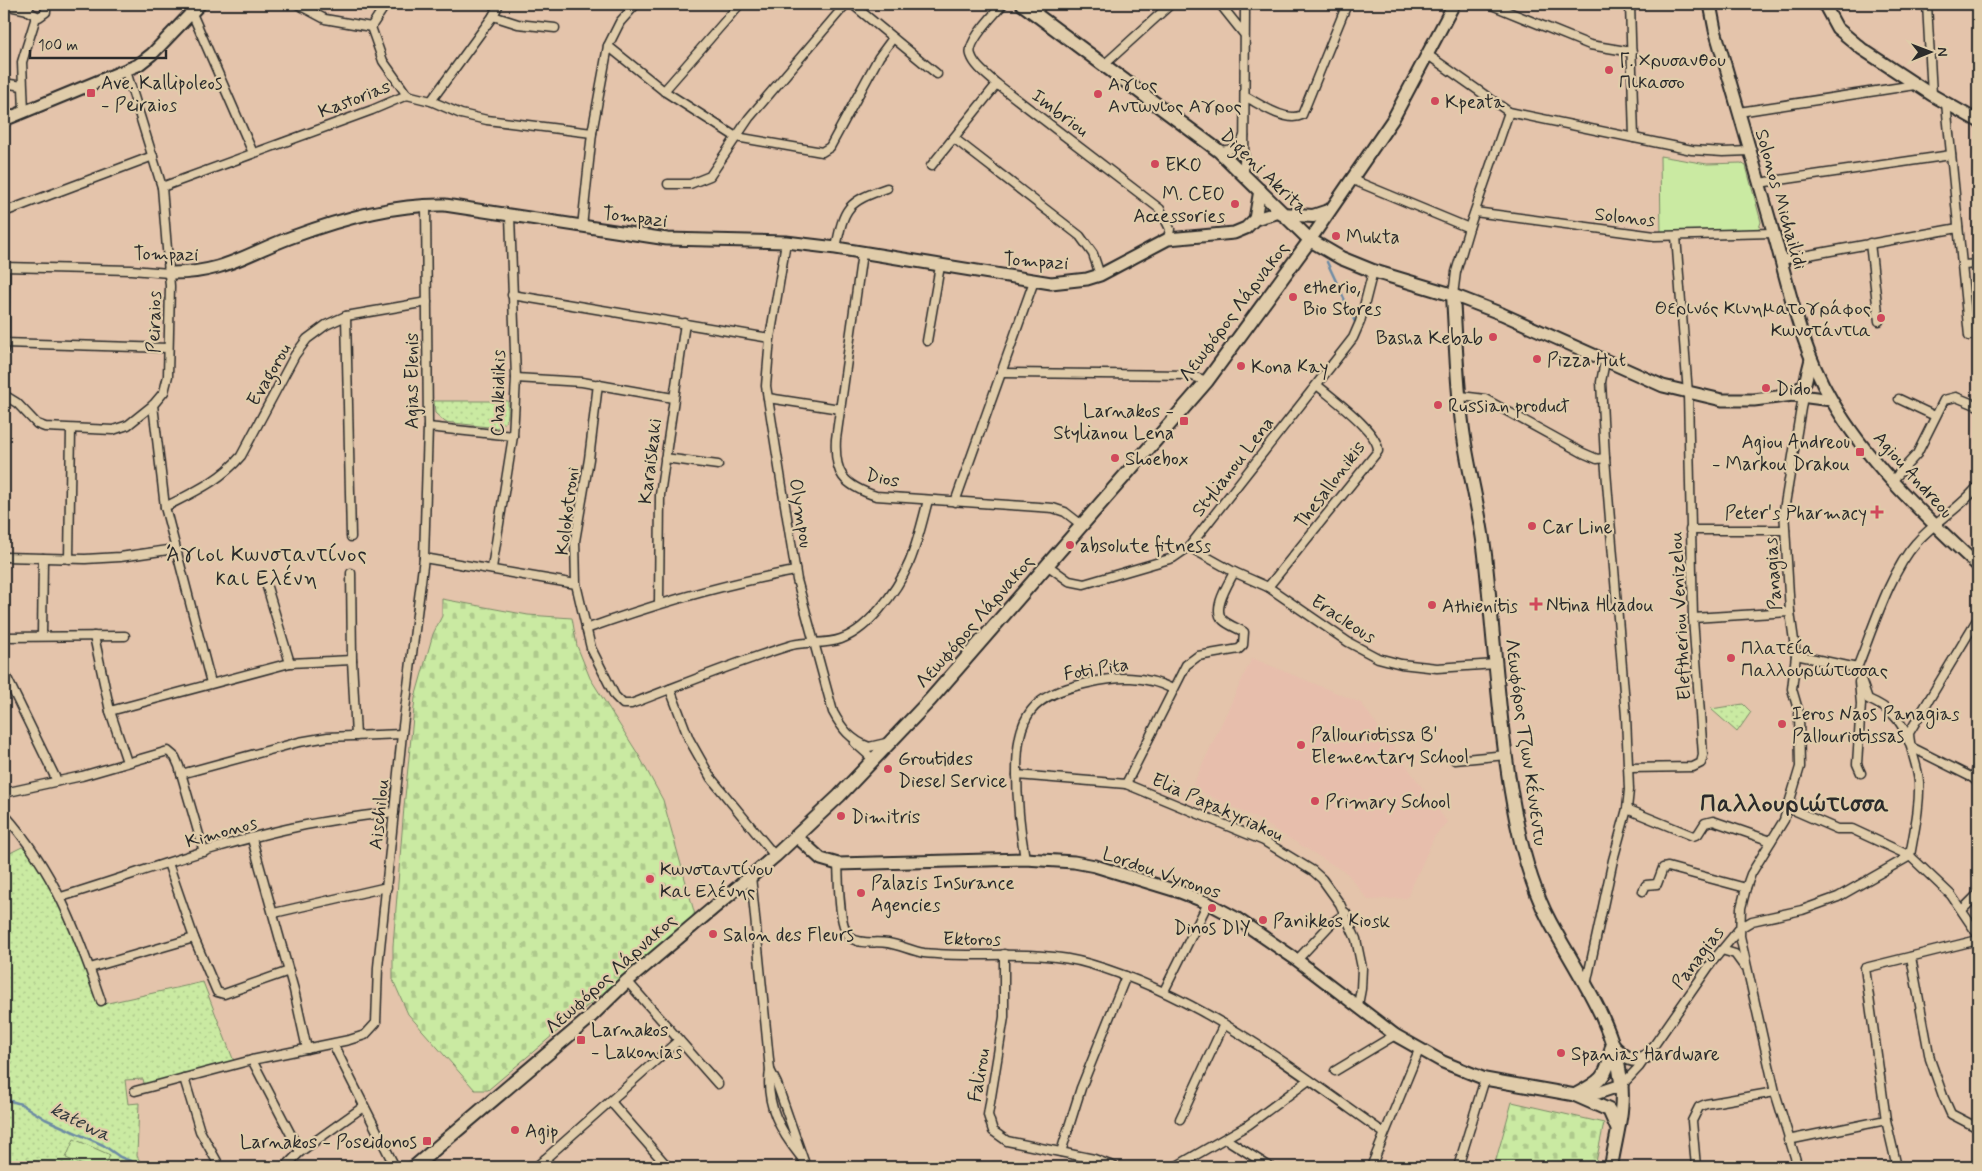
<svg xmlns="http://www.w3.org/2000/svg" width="1982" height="1171" font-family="Mynerve,sans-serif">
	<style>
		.built { fill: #e7beac }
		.grass { fill: url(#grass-dots); stroke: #7a8a66 }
		.cemetery { fill: url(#cemetery-stones); stroke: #7a8a66 }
		.pitch { fill: #caeaa2; stroke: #7a8a66 }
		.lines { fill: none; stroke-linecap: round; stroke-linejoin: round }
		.stream { stroke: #6c8ba4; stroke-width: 2.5 }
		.street-casing { stroke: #2b2b2b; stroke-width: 11 }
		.secondary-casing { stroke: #2b2b2b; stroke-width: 15 }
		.primary-casing { stroke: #2b2b2b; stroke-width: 16 }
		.street { stroke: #e0ccaa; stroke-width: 8 }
		.secondary { stroke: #e0ccaa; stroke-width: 11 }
		.primary { stroke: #e0ccaa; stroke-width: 12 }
		.poi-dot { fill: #d1495b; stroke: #e0ccaa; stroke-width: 2 }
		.labels { text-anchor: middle; stroke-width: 4.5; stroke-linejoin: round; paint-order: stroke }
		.poi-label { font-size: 19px; fill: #2b2b2b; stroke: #e0ccaa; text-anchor: start }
		.street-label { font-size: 19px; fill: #2b2b2b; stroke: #e0ccaa }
		.water-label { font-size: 20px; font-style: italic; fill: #363b3f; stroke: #e0ccaa }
		.quarter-label { font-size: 21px; letter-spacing: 1px; fill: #2b2b2b; stroke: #e0ccaa }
		.district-label { font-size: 24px; font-weight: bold; letter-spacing: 1px; fill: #2b2b2b; stroke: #e0ccaa }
	</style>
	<defs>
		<pattern id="grass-dots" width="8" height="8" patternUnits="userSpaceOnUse" patternTransform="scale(1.25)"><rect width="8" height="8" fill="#caeaa2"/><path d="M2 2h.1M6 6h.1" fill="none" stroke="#aec98c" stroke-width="1.8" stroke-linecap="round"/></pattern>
		<pattern id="cemetery-stones" width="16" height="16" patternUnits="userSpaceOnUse" patternTransform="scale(1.25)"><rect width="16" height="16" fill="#caeaa2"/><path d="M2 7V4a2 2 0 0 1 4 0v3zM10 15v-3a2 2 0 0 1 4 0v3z" fill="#aec98c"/></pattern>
	</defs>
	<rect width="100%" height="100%" fill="#e4c4ab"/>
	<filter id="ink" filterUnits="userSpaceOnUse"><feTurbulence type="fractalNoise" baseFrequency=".02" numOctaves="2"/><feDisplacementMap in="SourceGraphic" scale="10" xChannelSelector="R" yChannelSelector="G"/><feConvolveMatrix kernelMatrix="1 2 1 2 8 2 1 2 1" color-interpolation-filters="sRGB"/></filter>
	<g filter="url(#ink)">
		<!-- built -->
		<path class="built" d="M1252,658L1361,703L1447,822L1434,837L1407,898L1368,900L1348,874L1256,818L1192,787Z"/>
		<!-- grass -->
		<g class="grass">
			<path d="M434,401H508C508,414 510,421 498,428L445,422L435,413Z"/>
			<path d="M1743,704L1751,712L1737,732L1711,709Z"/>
			<path d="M22,847L28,850L67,917L99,1005L203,982L235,1064L145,1087L143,1079L125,1080L128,1104L139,1103L137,1156L141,1163L152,1167H4V856Z"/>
		</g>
		<!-- cemetery -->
		<g class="cemetery">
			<path d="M442,599L528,615L572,618L577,646L590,678L638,754L663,800L695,915L488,1090H475L408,1014L393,980V946L404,807L415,698L433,634L442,616Z"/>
			<path d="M1512,1102L1604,1123L1595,1167H1494Z"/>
		</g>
		<!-- pitch -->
		<g class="pitch">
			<path d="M1660,156L1707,164L1741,163L1746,166L1761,222L1758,231L1661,235Z"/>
			<path d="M74,1139L110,1155L105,1167H87L66,1158Z"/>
		</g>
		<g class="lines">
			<!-- stream -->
			<g class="stream">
				<path d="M1327,262L1355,322"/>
				<path d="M4,1099L21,1104L45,1119L103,1145L120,1157L146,1167"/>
			</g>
			<!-- street casing -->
			<g class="street-casing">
				<g id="street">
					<path d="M29,4V12L39,17L46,12V4"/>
					<path d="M183,4L191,11L253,153"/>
					<path d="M297,4L325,19L371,27"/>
					<path d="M852,4L937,74"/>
					<path d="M1003,4C995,14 966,42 971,55C975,67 988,76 997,84L1160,209L1170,229L1168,239"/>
					<path d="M1220,4L1244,34"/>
					<path d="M1489,4L1590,45L1632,52"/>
					<path d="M1630,4L1634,138"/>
					<path d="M1927,4L1932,95"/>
					<path d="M4,5L28,10"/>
					<path d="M1034,13L1044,4"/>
					<path d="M493,16L518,24L555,28"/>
					<path d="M371,27L383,61L407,95"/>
					<path d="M371,27L386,4"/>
					<path d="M608,46L664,91L736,137L822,152L830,147L879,57L893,38"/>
					<path d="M1428,55L1509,112L1692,150L1723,152L1750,151"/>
					<path d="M1105,64L1171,4"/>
					<path d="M4,83L22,86"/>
					<path d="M664,91L740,4"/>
					<path d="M1246,97C1260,104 1286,123 1302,115L1347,4"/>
					<path d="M431,101L493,16L499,4"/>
					<path d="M1946,103L1969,336"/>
					<path d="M24,112L22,62L36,17"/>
					<path d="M1739,112L1915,85"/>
					<path d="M955,139L1080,236L1093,254L1100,275"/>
					<path d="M1219,151C1231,150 1240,148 1244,136"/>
					<path d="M931,166L997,84"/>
					<path d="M1244,174L1245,4"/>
					<path d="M1353,180L1469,228"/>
					<path d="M1759,183L1951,155"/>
					<path d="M668,184H690L710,176L749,118L846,4"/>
					<path d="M162,187L372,110L407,95L431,101L461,114L487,120L592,133"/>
					<path d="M4,212L153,156"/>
					<path d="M1475,212L1655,236L1773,233"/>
					<path d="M582,227L592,133L608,46L620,22L636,4"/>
					<path d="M786,242L770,338L766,386L797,580L833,712C842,729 851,740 869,747L886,743"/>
					<path d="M1870,243L1879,321"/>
					<path d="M836,248C844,207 847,202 887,188"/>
					<path d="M862,253L836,439C834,474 843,485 876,496L1053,508L1065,512L1083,526"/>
					<path d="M1781,260L1958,228"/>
					<path d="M1963,265L1978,264"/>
					<path d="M4,267L131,270L169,273"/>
					<path d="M512,295L770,338"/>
					<path d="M1453,295L1456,272L1469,228L1509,112"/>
					<path d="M346,316L351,537"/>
					<path d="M927,341L940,266"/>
					<path d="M4,343L168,348"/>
					<path d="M4,351L5,267"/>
					<path d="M1001,373L1189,375L1207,381"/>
					<path d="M516,378L582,382L673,398"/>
					<path d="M598,384L589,459L575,541L576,584L591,648L615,696L623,704H631C684,684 738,661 792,645C808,641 825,645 841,639C857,633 868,622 879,610C911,573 916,546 928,500"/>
					<path d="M4,395L17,403L37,424L45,427L113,430L128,425L153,405L164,392L168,376L170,286L162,187L126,71"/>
					<path d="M1461,396L1485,399L1583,453L1597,459L1605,458"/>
					<path d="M768,398L840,409"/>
					<path d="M1899,399L1935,416"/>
					<path d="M153,405L165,507L211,683"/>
					<path d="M428,427L513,436"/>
					<path d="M665,458L718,465"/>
					<path d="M1892,481L1917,454L1944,400L1956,397L1978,406"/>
					<path d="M955,502L1034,281"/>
					<path d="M165,507C194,492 220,481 241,456L295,355L307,339L326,325L346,316L427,302"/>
					<path d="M1690,530H1785"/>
					<path d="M1189,547L1234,572L1268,587L1348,642L1378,658L1401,664L1437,668L1496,664"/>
					<path d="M4,557L85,559L120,557L175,549"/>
					<path d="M424,558L576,584"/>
					<path d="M69,559L71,429"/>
					<path d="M1047,565L1069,581L1084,584L1173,558L1189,547L1353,338L1360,322L1373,271"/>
					<path d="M492,568L513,436L516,378L510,216"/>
					<path d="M351,573L352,660L356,736"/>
					<path d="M267,587L290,663"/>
					<path d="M1268,587L1378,451C1379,432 1332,398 1317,385"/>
					<path d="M659,603L660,495L685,323"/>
					<path d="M1693,618L1790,612"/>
					<path d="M586,629C655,604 723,584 795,571"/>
					<path d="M42,636L43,558"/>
					<path d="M94,636L110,711L127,762"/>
					<path d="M4,637L125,636"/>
					<path d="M1796,655L1857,668V671"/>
					<path d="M4,672L57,781"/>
					<path d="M1859,682L1861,704L1857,764L1861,773"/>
					<path d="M670,689L689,739L711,778L775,856"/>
					<path d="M110,711L290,663L352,660"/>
					<path d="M1909,742C1902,719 1889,708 1868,699L1857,668C1872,631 1890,572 1916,543C1934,522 1960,509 1978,486"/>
					<path d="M855,743L874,760"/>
					<path d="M1913,748L1973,778L1978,783"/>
					<path d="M1455,760L1506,755"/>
					<path d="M1629,768L1693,767L1701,763L1703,755L1693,618L1688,394L1676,236"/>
					<path d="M181,774L299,742L328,737L402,734"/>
					<path d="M1017,775L1126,784L1264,841L1313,871L1322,879L1340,904L1356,939L1362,968L1361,989L1358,1005"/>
					<path d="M1973,778L1978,768"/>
					<path d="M1126,784L1186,665L1198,656L1239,649L1243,645L1244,632C1237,628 1228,625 1223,620C1211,610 1229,583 1234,572"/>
					<path d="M4,793L82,776L168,751L175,757L179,766L204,852"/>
					<path d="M1789,808L1837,829H1852L1910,856L1951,895L1978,935"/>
					<path d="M1627,809L1693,836L1698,834L1705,823L1713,821L1771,841"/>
					<path d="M4,814C54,870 77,931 101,1001"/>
					<path d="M252,839L294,990L307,1049"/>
					<path d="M1910,856C1914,832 1920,807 1919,782C1918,765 1909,749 1909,733L1978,618"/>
					<path d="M1025,859C1020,830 1017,801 1017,772C1017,715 1031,695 1088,683C1119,676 1144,675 1173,689"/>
					<path d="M168,863L194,938L217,992L224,994L289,971"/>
					<path d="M838,864C839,880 838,929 851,938C861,945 876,941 888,943C900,945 912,951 924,953C979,959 1037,948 1090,964C1200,996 1292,1068 1384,1133"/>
					<path d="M751,876L770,1070C765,1104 780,1131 801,1157"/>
					<path d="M1643,891L1646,885L1657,884L1663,868L1668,867L1746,888"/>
					<path d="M61,897C139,873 216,844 296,827C329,820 361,816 394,812"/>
					<path d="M1962,910L1978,894"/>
					<path d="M274,913L387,887"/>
					<path d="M1722,950L1735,954L1743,965"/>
					<path d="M1004,954V1017L988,1115L993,1131L1007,1141L1094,1159L1115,1167"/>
					<path d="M1911,957L1930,1059L1943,1096L1951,1114L1978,1128"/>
					<path d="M1297,960L1331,924L1346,913"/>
					<path d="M90,968L194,938"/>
					<path d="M627,981L718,1084"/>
					<path d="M1586,985L1613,860L1627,809L1629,790L1626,716L1605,458L1601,382L1605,361"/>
					<path d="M1164,991L1208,903"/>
					<path d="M333,1044L395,1167"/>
					<path d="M252,1060L300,1152"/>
					<path d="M770,1070L777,1084L806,1167"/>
					<path d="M1335,1071L1395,1035"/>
					<path d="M184,1078L200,1131L220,1167"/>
					<path d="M1622,1085L1639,1067L1712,962L1740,928L1752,921L1802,910L1838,897L1910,856"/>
					<path d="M135,1091L252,1060L349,1040L365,1035L376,1023L378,967L402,734L424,558L428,427L426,205"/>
					<path d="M611,1102L668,1167"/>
					<path d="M1180,1119L1224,1024"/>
					<path d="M1226,1139L1270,1167"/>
					<path d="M1788,1140L1886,1120"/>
					<path d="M1061,1152L1081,1088L1126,976"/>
					<path d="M545,1159L552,1167"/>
					<path d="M285,1167L300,1152L363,1107"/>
					<path d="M536,1167L679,1040"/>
					<path d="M1175,1167L1248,1125L1309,1080"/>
					<path d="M1371,1167L1419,1050"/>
					<path d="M1458,1167L1485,1079"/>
					<path d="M1696,1167L1692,1121L1699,1107L1706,1104L1775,1092"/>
					<path d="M1798,1167L1775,1092L1740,936L1741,908L1746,888L1751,874L1784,820L1800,767L1799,713L1792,689L1796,655L1790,612L1784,510L1803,396"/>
					<path d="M1897,1167L1886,1120L1865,968L1978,940"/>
				</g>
			</g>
			<!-- secondary casing -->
			<g class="secondary-casing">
				<g id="secondary">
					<path d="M1710,4L1715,30C1736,101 1756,171 1776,242C1790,294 1803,352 1831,399C1868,464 1925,516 1978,566"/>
					<path d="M1824,4L1837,28L1862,49L1932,95L1978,121"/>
					<path d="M4,120L138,65L152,54L200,4"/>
					<path d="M1255,219L1260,190"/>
					<path d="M1310,240L1393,119L1454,4"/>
					<path d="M169,273C223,274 245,254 292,237C340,219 393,204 445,205L667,239L786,242L836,248L1051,283L1087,279L1100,275L1168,239L1234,233L1246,228L1255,219L1280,212"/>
					<path d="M1453,295L1502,314L1663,386L1722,400H1754L1793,395L1831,400"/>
					<path d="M1793,395L1805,383L1811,359"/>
					<path d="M797,837L821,859L838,864L1025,859L1074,862L1095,866L1180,892L1208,903L1236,918L1297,960L1395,1035L1443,1062L1485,1079L1575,1095L1598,1093L1622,1085"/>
				</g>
			</g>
			<!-- primary casing -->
			<g class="primary-casing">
				<g id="primary">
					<path d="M1022,4L1219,151L1310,240L1341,258L1373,271L1453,295C1456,344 1457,395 1465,444C1471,481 1481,518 1485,555C1495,644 1499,736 1517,824C1524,858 1534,892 1550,922C1577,972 1615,1024 1621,1082C1625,1110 1615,1140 1611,1167"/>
					<path d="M1282,214L1313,216L1328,211"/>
					<path d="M1613,1046C1624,1056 1632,1065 1647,1056"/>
					<path d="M1575,1095C1598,1083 1609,1077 1611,1049"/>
					<path d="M1575,1095L1609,1110L1617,1128"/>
					<path d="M414,1167L586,1021L627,981L775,856L839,796L930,700L1207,381L1310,240"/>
				</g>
			</g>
			<!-- street -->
			<use href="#street" class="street"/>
			<!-- secondary -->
			<use href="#secondary" class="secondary"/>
			<!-- primary -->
			<use href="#primary" class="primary"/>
		</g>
	</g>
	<!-- markers -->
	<g class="poi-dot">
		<circle cx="1609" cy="70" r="5"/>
		<rect x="86" y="88" width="10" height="10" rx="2.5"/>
		<circle cx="1098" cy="94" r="5"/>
		<circle cx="1435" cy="101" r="5"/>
		<circle cx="1155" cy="164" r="5"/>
		<circle cx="1235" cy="204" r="5"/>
		<circle cx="1336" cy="236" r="5"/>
		<circle cx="1293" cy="297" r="5"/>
		<circle cx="1881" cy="318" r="5"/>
		<circle cx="1493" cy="337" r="5"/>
		<circle cx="1537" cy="359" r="5"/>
		<circle cx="1241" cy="366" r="5"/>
		<circle cx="1766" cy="388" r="5"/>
		<circle cx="1438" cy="405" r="5"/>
		<rect x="1179" y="416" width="10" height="10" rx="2.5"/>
		<rect x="1855" y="447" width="10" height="10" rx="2.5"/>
		<circle cx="1115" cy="458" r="5"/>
		<path d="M1874.5 504.5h5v5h5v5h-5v5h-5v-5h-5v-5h5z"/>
		<circle cx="1532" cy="526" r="5"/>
		<circle cx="1070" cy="545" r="5"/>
		<path d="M1533.5 596.5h5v5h5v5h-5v5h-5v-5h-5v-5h5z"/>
		<circle cx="1432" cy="605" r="5"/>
		<circle cx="1731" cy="658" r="5"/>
		<circle cx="1782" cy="724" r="5"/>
		<circle cx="1301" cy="745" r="5"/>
		<circle cx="888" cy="769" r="5"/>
		<circle cx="1315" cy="801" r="5"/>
		<circle cx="841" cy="816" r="5"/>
		<circle cx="650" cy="879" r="5"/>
		<circle cx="861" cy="893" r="5"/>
		<circle cx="1212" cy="908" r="5"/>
		<circle cx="1263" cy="920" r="5"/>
		<circle cx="713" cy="934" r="5"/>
		<rect x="576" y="1035" width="10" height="10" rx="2.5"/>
		<circle cx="1561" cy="1053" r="5"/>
		<circle cx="515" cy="1130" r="5"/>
		<rect x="422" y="1136" width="10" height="10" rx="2.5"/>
	</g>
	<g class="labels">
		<!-- poi labels -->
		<g class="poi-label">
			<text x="1619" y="66">Γ. Χρυσανθου<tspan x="1619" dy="22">Πικασσο</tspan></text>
			<text x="101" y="89">Ave. Kallipoleos<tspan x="101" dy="22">- Peiraios</tspan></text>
			<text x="1108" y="90">Αγιος<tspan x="1108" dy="22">Αντωνιος Αγρος</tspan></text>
			<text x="1445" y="108">Kpeata</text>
			<text x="1165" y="171">EKO</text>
			<text x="1225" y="200" text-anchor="end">M. CEO<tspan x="1225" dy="22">Accessories</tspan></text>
			<text x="1346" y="243">Mukta</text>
			<text x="1303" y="293">etherio,<tspan x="1303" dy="22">Bio Stores</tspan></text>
			<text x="1871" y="314" text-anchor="end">Θερινός Κινηματογράφος<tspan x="1871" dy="22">Κωνστάντια</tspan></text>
			<text x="1483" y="344" text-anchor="end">Basha Kebab</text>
			<text x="1547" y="366">Pizza Hut</text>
			<text x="1251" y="373">Kona Kay</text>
			<text x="1776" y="395">Dido</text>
			<text x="1448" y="412">Russian product</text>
			<text x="1174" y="417" text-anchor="end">Larnakos -<tspan x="1174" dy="22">Stylianou Lena</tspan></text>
			<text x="1850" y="448" text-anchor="end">Agiou Andreou<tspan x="1850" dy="22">- Markou Drakou</tspan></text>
			<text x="1125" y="465">Shoebox</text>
			<text x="1867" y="519" text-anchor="end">Peter's Pharmacy</text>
			<text x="1542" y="533">Car Line</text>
			<text x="1080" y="552">absolute fitness</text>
			<text x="1546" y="611">Ntina Hliadou</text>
			<text x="1442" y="612">Athienitis</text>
			<text x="1741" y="654">Πλατεία<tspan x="1741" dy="22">Παλλουριώτισσας</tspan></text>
			<text x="1792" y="720">Ieros Naos Panagias<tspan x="1792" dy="22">Pallouriotissas</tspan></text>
			<text x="1311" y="741">Pallouriotissa B'<tspan x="1311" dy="22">Elementary School</tspan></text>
			<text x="898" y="765">Groutides<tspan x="898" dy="22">Diesel Service</tspan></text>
			<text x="1325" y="808">Primary School</text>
			<text x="851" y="823">Dimitris</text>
			<text x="660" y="875">Κωνσταντίνου<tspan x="660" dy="22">Και Ελένης</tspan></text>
			<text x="871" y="889">Palazis Insurance<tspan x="871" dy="22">Agencies</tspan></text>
			<text x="1273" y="927">Panikkos Kiosk</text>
			<text x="1212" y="934" text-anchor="middle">Dinos DIY</text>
			<text x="723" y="941">Salon des Fleurs</text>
			<text x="591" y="1036">Larnakos<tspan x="591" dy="22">- Lakonias</tspan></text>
			<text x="1571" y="1060">Spanias Hardware</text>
			<text x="525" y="1137">Agip</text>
			<text x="417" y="1148" text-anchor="end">Larnakos - Poseidonos</text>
		</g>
		<!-- street labels -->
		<g class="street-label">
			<text transform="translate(354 98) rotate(-21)" y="7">Kastorias</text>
			<text transform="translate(1061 112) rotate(37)" y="7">Imbriou</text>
			<text transform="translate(1265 171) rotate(44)" y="7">Digeni Akrita</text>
			<text transform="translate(1782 199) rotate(74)" y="7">Solonos Michailidi</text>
			<text transform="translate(635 216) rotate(7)" y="7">Tompazi</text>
			<text transform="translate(1625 216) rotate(6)" y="7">Solonos</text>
			<text transform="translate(166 253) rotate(1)" y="7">Tompazi</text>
			<text transform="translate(1036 260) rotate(4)" y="7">Tompazi</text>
			<text transform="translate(1233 311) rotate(-53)" y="7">Λεωφόρος Λάρνακος</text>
			<text transform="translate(153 322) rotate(-89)" y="7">Peiraios</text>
			<text transform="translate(268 374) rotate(-60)" y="7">Evagorou</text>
			<text transform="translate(411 381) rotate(-90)" y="7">Agias Elenis</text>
			<text transform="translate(497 393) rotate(-89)" y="7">Chalkidikis</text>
			<text transform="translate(649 461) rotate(-83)" y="7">Karaiskaki</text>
			<text transform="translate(1232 466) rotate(-52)" y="7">Stylianou Lena</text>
			<text transform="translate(1914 474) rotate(48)" y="7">Agiou Andreou</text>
			<text transform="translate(883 477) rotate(12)" y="7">Dios</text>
			<text transform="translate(1329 484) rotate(-53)" y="7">Thesallonikis</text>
			<text transform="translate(566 511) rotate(-83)" y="7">Kolokotroni</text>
			<text transform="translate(802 513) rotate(81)" y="7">Olympou</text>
			<text transform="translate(1772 574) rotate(-94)" y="7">Panagias</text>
			<text transform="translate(1679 616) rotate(-93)" y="7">Eleftheriou Venizelou</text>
			<text transform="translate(1344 618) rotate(33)" y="7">Eracleous</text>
			<text transform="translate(974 621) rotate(-49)" y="7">Λεωφόρος Λάρνακος</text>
			<text transform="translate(1096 668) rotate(-9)" y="7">Foti Pita</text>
			<text transform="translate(1527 742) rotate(82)" y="7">Λεωφόρος Τζων Κέννεντυ</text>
			<text transform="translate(1218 806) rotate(24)" y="7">Elia Papakyriakou</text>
			<text transform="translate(378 814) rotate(-84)" y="7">Aischilou</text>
			<text transform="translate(221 831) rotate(-16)" y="7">Kimonos</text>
			<text transform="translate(1162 872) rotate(19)" y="7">Lordou Vyronos</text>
			<text transform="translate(972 938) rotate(1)" y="7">Ektoros</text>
			<text transform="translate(1697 957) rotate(-53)" y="7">Panagias</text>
			<text transform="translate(610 973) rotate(-42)" y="7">Λεωφόρος Λάρνακος</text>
			<text transform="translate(978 1075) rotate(-80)" y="7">Falirou</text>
		</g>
		<!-- water labels -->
		<g class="water-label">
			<text transform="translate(81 1121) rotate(27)" y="7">katewa</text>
		</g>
		<!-- quarter labels -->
		<g class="quarter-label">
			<text x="267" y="561">Άγιοι Κωνσταντίνος<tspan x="267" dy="24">και Ελένη</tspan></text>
		</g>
		<!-- district labels -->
		<g class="district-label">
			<text x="1795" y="811">Παλλουριώτισσα</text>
		</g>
	</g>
	<!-- margin -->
	<rect width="1982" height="1171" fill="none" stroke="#e0ccaa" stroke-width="20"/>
	<rect x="10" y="10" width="1962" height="1151" fill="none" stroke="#2b2b2b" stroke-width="2" filter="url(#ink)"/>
	<!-- north arrow -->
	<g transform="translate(1930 52) rotate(89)" stroke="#e0ccaa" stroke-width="4" paint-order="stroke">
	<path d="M0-4L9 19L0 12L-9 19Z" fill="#2b2b2b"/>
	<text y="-8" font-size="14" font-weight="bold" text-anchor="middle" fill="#2b2b2b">N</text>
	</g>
	<!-- scale -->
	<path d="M30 50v8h136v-8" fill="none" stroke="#2b2b2b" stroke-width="2.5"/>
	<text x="38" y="50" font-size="15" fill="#2b2b2b" stroke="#e0ccaa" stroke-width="4" paint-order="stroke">100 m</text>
</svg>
